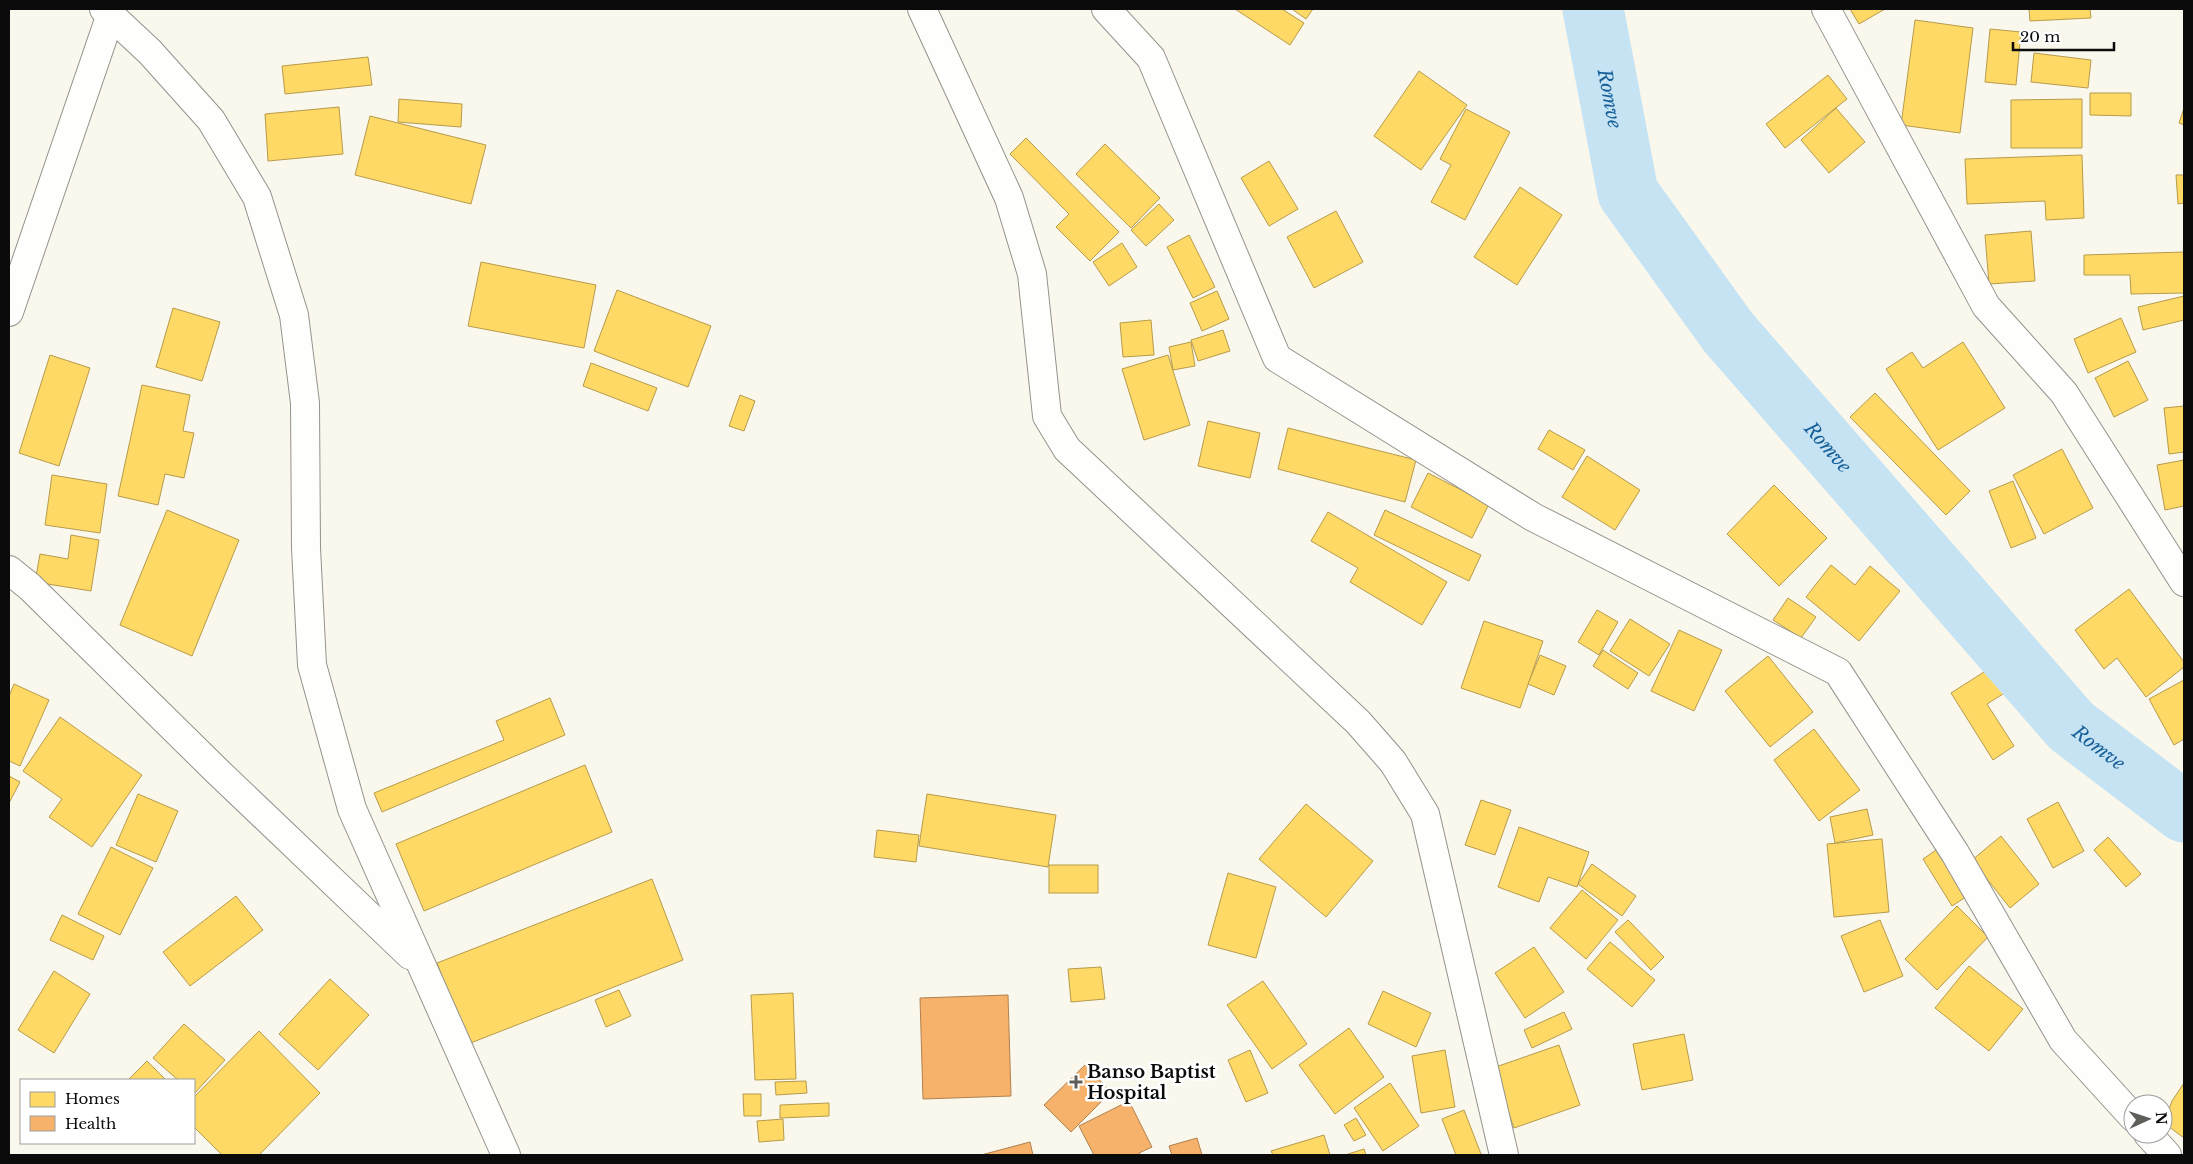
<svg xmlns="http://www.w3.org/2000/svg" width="2193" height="1164" font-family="'Libre Baskerville',serif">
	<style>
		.homes { fill: #ffd966; stroke: #b69b4b }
		.health { fill: #f6b26b; stroke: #b0804e }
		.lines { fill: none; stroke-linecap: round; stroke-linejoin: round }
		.river { stroke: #c5e3f3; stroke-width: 61 }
		.minor-casing { stroke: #93928d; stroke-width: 30 }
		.minor { stroke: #fefefc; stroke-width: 28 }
		.poi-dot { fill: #5f5e5a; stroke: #fff; stroke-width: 2 }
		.labels { text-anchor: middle; stroke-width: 5; stroke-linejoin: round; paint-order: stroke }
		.poi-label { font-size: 18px; font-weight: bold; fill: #0b0b0b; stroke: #fff; text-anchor: start }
		.water-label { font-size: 19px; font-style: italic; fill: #175f99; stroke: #fff }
	</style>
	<rect width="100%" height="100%" fill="#faf8ed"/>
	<!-- homes -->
	<g class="homes">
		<path d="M1235,9H1282L1304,23L1290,45Z"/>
		<path d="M1292,9H1313L1306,19Z"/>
		<path d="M1850,9H1885L1859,24Z"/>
		<path d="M2029,9H2090L2091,18L2030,21Z"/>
		<path d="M1915,20L1973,28L1960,133L1901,125Z"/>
		<path d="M1990,29L2021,32L2016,85L1985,82Z"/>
		<path d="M2034,53L2091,60L2088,88L2031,82Z"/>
		<path d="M368,57L372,85L285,94L282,66Z"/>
		<path d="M1419,71L1467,105L1421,170L1374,136Z"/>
		<path d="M1828,75L1847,99L1785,148L1766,124Z"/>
		<path d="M2090,93H2131V116L2090,115Z"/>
		<path d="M399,99L462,104L461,127L398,122Z"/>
		<path d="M2082,99V148H2011V100Z"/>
		<path d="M339,107L343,154L268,161L265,114Z"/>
		<path d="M1836,108L1865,142L1829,173L1801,140Z"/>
		<path d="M2184,108V125L2179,123Z"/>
		<path d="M1466,109L1510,132L1465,220L1431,202L1451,165L1440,159Z"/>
		<path d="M370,116L486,145L471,204L355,175Z"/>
		<path d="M1026,138L1119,232L1090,261L1056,227L1069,214L1010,154Z"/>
		<path d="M1105,144L1160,198L1131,228L1076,174Z"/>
		<path d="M2082,155L2084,218L2046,220L2045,201L1967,204L1965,159Z"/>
		<path d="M1269,161L1298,209L1269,226L1241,178Z"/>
		<path d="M2176,175H2184V203L2178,204Z"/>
		<path d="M1520,187L1562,215L1517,285L1474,257Z"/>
		<path d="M1159,204L1174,220L1146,246L1131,230Z"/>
		<path d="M1336,211L1363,262L1314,288L1287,237Z"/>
		<path d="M2031,231L2035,281L1989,284L1985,235Z"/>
		<path d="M1189,235L1215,287L1193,298L1167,247Z"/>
		<path d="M1122,243L1137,267L1109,286L1093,262Z"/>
		<path d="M2184,252V293L2131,294L2130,275H2084V255Z"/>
		<path d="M481,262L596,285L584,348L468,326Z"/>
		<path d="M617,290L711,326L688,387L594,351Z"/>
		<path d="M1217,291L1229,319L1202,331L1190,303Z"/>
		<path d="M2184,296V320L2143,330L2138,307Z"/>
		<path d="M173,308L220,322L202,381L156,367Z"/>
		<path d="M2121,318L2136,352L2088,373L2074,339Z"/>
		<path d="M1151,320L1154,355L1123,357L1120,323Z"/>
		<path d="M1223,330L1230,351L1198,361L1191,340Z"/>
		<path d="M1191,342L1195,366L1173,370L1169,347Z"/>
		<path d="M1963,342L2005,408L1938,450L1886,369L1912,352L1923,368Z"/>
		<path d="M50,355L90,368L59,466L19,453Z"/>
		<path d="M1168,355L1190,425L1144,440L1122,369Z"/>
		<path d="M2128,361L2148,400L2114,417L2095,378Z"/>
		<path d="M591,363L657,388L648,411L583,386Z"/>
		<path d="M142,385L190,395L183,431L194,433L184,478L165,474L158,505L118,496Z"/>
		<path d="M1875,393L1970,491L1946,515L1850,417Z"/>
		<path d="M740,395L755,401L744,431L729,426Z"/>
		<path d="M2184,406V452L2169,454L2164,408Z"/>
		<path d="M1208,421L1260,433L1250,478L1198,466Z"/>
		<path d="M1288,428L1416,460L1405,502L1278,469Z"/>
		<path d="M1549,430L1585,450L1573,470L1538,449Z"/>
		<path d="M2062,449L2093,508L2044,534L2013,475Z"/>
		<path d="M1587,456L1640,490L1615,530L1562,497Z"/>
		<path d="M2184,460V506L2165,510L2157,465Z"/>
		<path d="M1428,473L1489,504L1472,538L1411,507Z"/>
		<path d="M52,475L107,484L100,533L45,525Z"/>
		<path d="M2013,481L2036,538L2011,548L1989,491Z"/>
		<path d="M1774,485L1827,538L1779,586L1727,534Z"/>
		<path d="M167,510L239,540L192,656L120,625Z"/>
		<path d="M1385,510L1481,555L1469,581L1374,535Z"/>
		<path d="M1328,512L1447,582L1422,625L1350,582L1358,568L1311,541Z"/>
		<path d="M71,535L99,540L91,591L35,582L40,554L68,559Z"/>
		<path d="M1831,565L1855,585L1870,566L1900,591L1859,641L1806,597Z"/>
		<path d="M2129,589L2184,662V667L2146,697L2117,658L2104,669L2075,630Z"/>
		<path d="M1788,598L1816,617L1801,638L1773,620Z"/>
		<path d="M1597,610L1618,622L1599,655L1578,642Z"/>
		<path d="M1630,619L1670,644L1649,676L1610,651Z"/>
		<path d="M1484,621L1543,641L1520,708L1461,688Z"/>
		<path d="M1679,630L1722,650L1694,711L1651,691Z"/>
		<path d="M1603,650L1638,673L1628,689L1593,666Z"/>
		<path d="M1540,655L1566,666L1554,695L1528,684Z"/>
		<path d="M1768,656L1813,712L1770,747L1725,691Z"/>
		<path d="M1995,665L2011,689L1987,704L2014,746L1993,760L1951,693Z"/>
		<path d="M2184,680V739L2174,745L2149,699Z"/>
		<path d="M14,684L49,700L20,766L9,761V696Z"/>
		<path d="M550,698L565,735L382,812L374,793L504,740L496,721Z"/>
		<path d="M60,717L142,775L92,847L49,817L62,799L23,771Z"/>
		<path d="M1814,729L1860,790L1819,821L1774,760Z"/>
		<path d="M585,765L612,832L424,911L396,844Z"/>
		<path d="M9,776L20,782L9,803Z"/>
		<path d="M138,794L178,811L156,862L116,845Z"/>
		<path d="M927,794L1056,815L1048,867L919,846Z"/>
		<path d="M1481,800L1511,810L1495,855L1465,845Z"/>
		<path d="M2058,802L2084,851L2053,868L2027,819Z"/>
		<path d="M1306,804L1373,861L1326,917L1259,859Z"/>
		<path d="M1867,809L1873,835L1835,843L1830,817Z"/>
		<path d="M1519,827L1589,852L1577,887L1548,877L1539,902L1498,887Z"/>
		<path d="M877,830L919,835L916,862L874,857Z"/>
		<path d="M2001,836L2039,884L2010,908L1972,860Z"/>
		<path d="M2108,837L2141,874L2126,887L2094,850Z"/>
		<path d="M1882,839L1889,912L1834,917L1827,844Z"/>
		<path d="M111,847L153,868L120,935L78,914Z"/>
		<path d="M1939,848L1969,895L1952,906L1923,859Z"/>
		<path d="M1592,864L1636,896L1622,916L1578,884Z"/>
		<rect x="1049" y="865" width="49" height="28"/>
		<path d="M1228,873L1276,887L1256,958L1208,945Z"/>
		<path d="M652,879L683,960L468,1044L437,963Z"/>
		<path d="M1582,890L1618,920L1586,959L1550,928Z"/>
		<path d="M236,896L263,930L190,986L163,952Z"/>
		<path d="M1957,906L1988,937L1937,990L1905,959Z"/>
		<path d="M62,915L104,936L93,960L50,940Z"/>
		<path d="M1628,920L1664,957L1651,970L1615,932Z"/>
		<path d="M1880,920L1903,976L1864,992L1841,936Z"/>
		<path d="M1610,942L1655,980L1632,1007L1587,969Z"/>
		<path d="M1534,947L1564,992L1525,1018L1495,973Z"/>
		<path d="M1969,966L2023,1009L1989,1051L1935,1008Z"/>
		<path d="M1101,967L1105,999L1071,1002L1068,969Z"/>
		<path d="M54,971L90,994L54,1053L18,1030Z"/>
		<path d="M330,979L369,1015L318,1070L279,1034Z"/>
		<path d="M1263,981L1307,1044L1272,1069L1227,1005Z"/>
		<path d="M619,990L631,1016L606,1027L595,1000Z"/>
		<path d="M1383,991L1431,1013L1416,1047L1368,1024Z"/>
		<path d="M793,993L796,1079L755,1080L751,995Z"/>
		<path d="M1564,1012L1572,1029L1532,1048L1524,1030Z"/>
		<path d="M184,1024L225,1060L194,1094V1080H178L153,1058Z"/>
		<path d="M1349,1028L1384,1077L1335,1114L1299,1065Z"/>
		<path d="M259,1031L320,1093L259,1155H222L194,1127V1097Z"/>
		<path d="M1684,1034L1693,1080L1642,1090L1633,1044Z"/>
		<path d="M1559,1045L1580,1105L1514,1128L1493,1068Z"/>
		<path d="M1250,1050L1268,1093L1246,1102L1228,1060Z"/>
		<path d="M1445,1050L1455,1107L1421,1113L1412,1056Z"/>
		<path d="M147,1061L166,1080H128Z"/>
		<path d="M806,1081L807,1093L776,1095L775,1082Z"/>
		<path d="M1390,1083L1419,1126L1383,1151L1354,1108Z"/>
		<path d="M2184,1083V1138L2164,1123L2172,1101Z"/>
		<path d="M743,1094H761V1116H744Z"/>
		<path d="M829,1103V1116L780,1118V1105Z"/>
		<path d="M1464,1110L1481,1154L1478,1155H1456L1442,1119Z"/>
		<path d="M1356,1118L1366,1135L1354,1141L1344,1125Z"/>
		<path d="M783,1119L784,1140L759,1142L757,1121Z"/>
		<path d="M1324,1135L1330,1155H1273L1271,1151Z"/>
		<path d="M1364,1149L1366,1155H1345Z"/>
	</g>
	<!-- health -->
	<g class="health">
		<path d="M1008,995L1011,1096L923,1099L920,998Z"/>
		<path d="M1085,1065L1111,1092L1071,1132L1044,1105Z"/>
		<path d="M1129,1101L1152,1147L1139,1153L1140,1155H1094L1079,1126Z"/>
		<path d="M1197,1138L1202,1155H1172L1169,1146Z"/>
		<path d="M1030,1142L1033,1155H981Z"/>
	</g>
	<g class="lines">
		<!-- river -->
		<path class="river" id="s1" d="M1593,9L1628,193L1728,332L2071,726L2184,812"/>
		<!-- minor casing -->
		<g class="minor-casing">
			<g id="minor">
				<path d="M104,9L150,52L211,120L257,197L294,315L305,403L306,548L312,665L352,809L506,1155"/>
				<path d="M922,9L1009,198L1032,274L1047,416L1067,449L1358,722L1393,762L1425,814L1504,1155"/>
				<path d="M1106,9L1151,58L1277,358L1533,517L1838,672L1955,853L2063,1040L2133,1117"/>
				<path d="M1826,9L1986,306L2064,393L2184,582"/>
				<path d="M9,312L111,14"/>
				<path d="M9,570L30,587L217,771L410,955"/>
				<path d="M2148,1134L2167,1155"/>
			</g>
		</g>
		<!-- minor -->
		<use href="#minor" class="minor"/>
	</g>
	<!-- markers -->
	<path class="poi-dot" d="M1073.5 1074.5h5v5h5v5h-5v5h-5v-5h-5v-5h5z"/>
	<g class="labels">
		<!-- poi labels -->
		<g class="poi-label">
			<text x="1087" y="1078">Banso Baptist<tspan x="1087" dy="21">Hospital</tspan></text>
		</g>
		<!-- water labels -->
		<g class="water-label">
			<text dy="7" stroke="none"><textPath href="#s1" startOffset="91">Romve</textPath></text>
			<text dy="7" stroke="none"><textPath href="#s1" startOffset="511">Romve</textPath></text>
			<text dy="7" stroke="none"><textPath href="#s1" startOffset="916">Romve</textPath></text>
		</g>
	</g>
	<!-- border -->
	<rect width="2193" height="1164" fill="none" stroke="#0b0b0b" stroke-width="20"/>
	<!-- legend -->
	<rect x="20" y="1079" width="175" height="65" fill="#ffffff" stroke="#9d9d9d"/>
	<rect x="30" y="1092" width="25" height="15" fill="#ffd966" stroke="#9d9d9d"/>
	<text x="65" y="1104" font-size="15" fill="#0b0b0b">Homes</text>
	<rect x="30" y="1116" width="25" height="15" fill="#f6b26b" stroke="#9d9d9d"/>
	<text x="65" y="1129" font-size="15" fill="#0b0b0b">Health</text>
	<!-- north arrow -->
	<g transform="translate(2148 1119) rotate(87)"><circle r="24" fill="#ffffff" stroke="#9d9d9d"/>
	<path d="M0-4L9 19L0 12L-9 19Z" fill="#5f5e5a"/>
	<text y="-8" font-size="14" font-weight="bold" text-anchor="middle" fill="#0b0b0b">N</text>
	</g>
	<!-- scale -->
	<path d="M2013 42v8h101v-8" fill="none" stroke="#0b0b0b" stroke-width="2.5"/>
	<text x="2020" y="42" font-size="15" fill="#0b0b0b" stroke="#ffffff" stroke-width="4" paint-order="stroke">20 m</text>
</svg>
